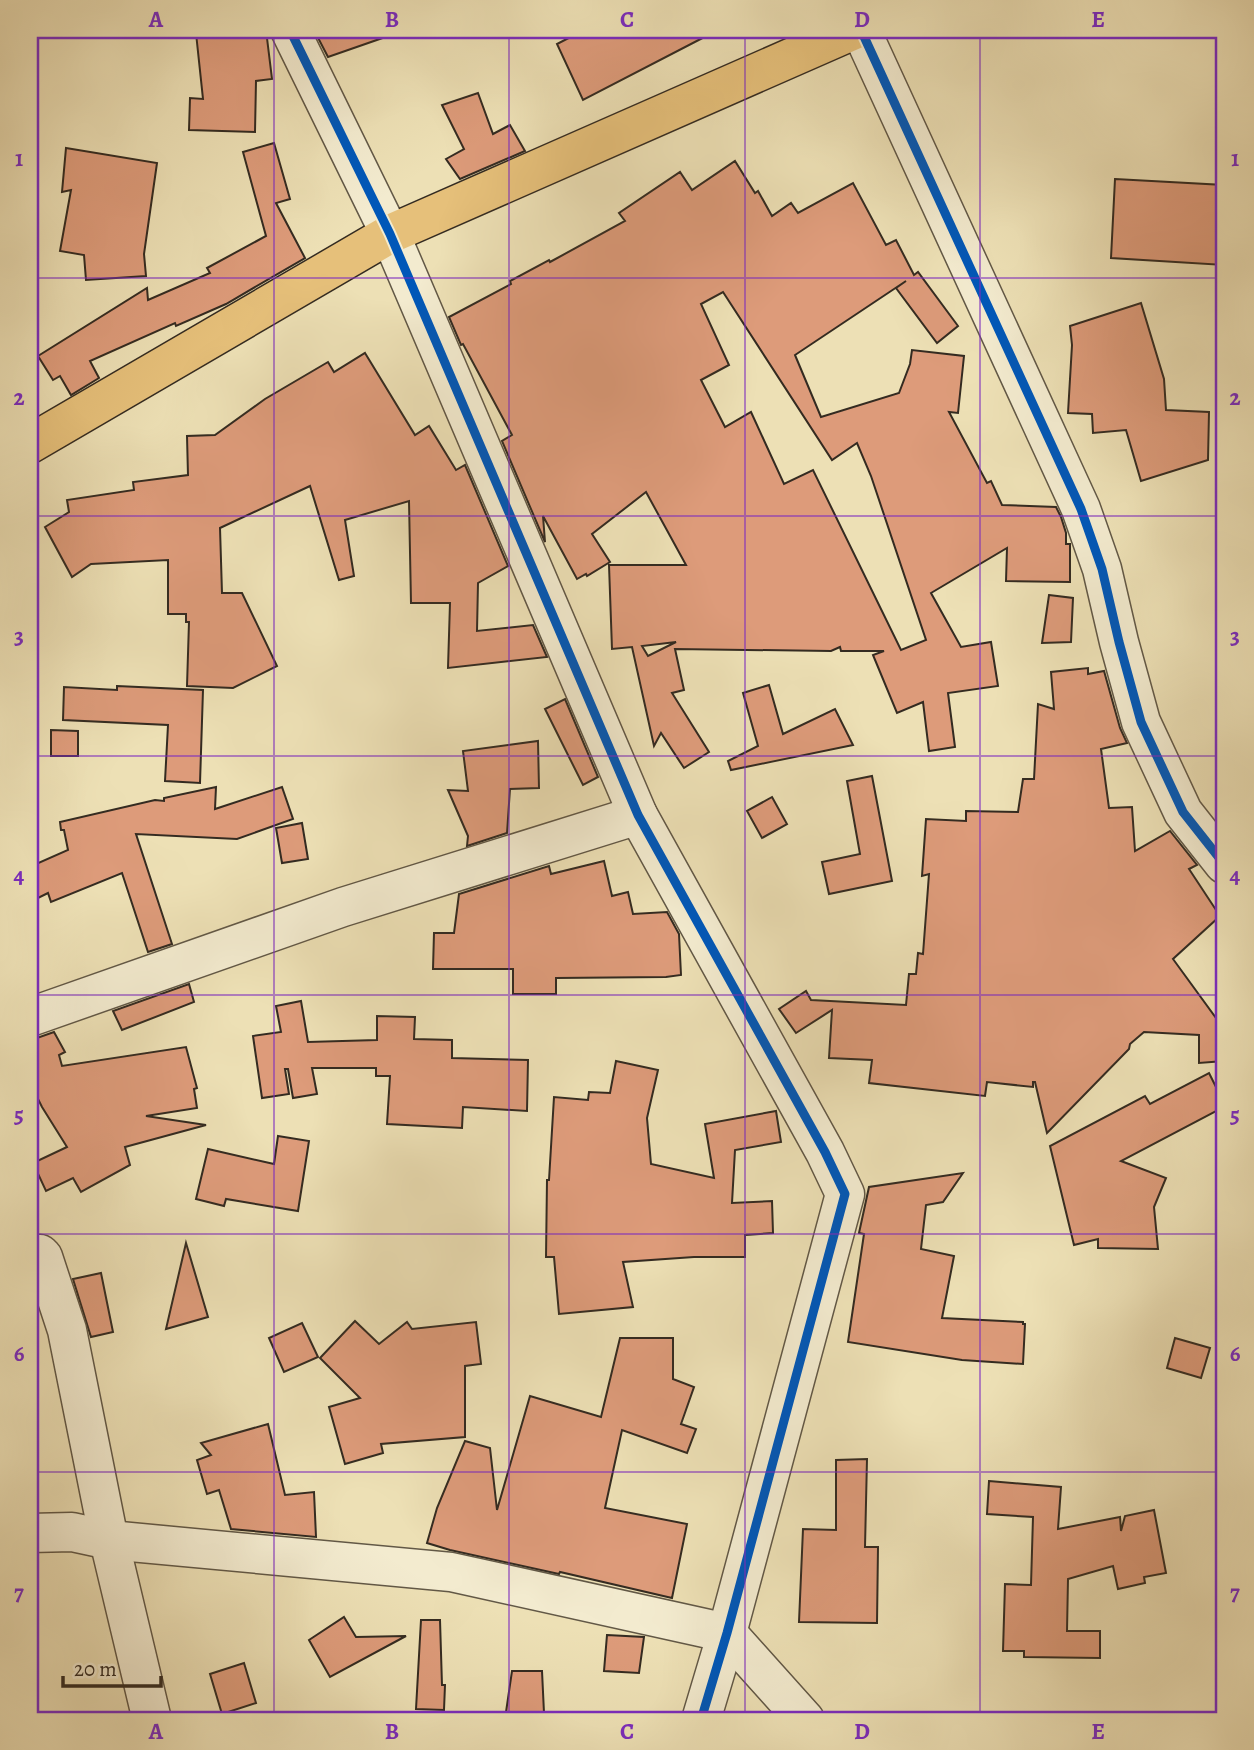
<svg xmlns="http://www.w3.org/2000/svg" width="1254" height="1750" font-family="Alegreya,serif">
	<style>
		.building { fill: #dd9b7a; stroke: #342b21; stroke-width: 2; fill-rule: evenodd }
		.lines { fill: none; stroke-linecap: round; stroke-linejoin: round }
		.minor-casing { stroke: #625846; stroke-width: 41 }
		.highway-casing { stroke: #342b21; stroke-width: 41 }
		.minor { stroke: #f3ebcf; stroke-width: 38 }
		.highway { stroke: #e6c07a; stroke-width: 38 }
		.cycleway-casing { stroke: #f3ebcf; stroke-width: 13 }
		.cycleway { stroke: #0057b8; stroke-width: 9 }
		.grid { fill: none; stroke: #7b2cbf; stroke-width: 2; stroke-opacity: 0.55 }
		.neatline { fill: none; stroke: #7b2cbf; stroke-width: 2.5 }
		.grid-label { font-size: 23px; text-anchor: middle; font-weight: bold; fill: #7b2cbf }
	</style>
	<rect width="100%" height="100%" fill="#ede0b5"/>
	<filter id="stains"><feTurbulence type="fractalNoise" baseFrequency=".00286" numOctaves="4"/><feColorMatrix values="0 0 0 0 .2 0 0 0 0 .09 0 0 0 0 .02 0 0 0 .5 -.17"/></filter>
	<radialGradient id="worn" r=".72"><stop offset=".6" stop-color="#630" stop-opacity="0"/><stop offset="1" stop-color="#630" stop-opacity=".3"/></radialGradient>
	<!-- building -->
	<g class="building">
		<path d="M225,30H266L272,79L256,81L255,132L189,130L190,98L203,99L196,33Z"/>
		<path d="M314,30H393L394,34L328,57Z"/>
		<path d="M584,30H718L583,100L557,44Z"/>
		<path d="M478,93L493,134L510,125L525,151L460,179L446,159L464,149L442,105Z"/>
		<path d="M274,143L290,199L276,203L305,258L226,304L176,326L175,323L90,361L99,378L71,395L60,376L53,380L38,356L147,288L148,300L210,273L207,268L266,236L243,152Z"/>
		<path d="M66,148L157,163L144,254L146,276L86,280L84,255L60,251L71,190L62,192Z"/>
		<path d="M735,161L755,193L758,191L772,216L791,203L798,213L853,183L886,245L896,240L914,275L918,272L958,326L937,343L896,288L906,281L795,355L821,417L899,393L910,364L912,350L964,356L958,413L949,412L987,483L991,481L1002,505L1056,507L1061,517L1066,533V544H1070V582L1006,581L1007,548L931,593L961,647L991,642L998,686L948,693L955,747L929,751L923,702L897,713L873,655L884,651H841L840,647L831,651L675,649L684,690L672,693L709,752L684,768L661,733L654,746L632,647L612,649L609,565H686L646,492L592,534L610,562L587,576L586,574L577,579L543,516L545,542L502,441L512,435L463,344L461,345L449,317L511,284L510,281L549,260L550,262L625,221L619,213L680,172L692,190ZM723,292L832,460L857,443L871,476L926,640L901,650L813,470L784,484L751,412L725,427L701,380L729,365L701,304ZM676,642L648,656L642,646Z"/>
		<path d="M1115,179L1224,185V265L1111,258Z"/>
		<path d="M1141,303L1164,379L1166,410L1209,412L1208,460L1141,481L1126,430L1093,433L1092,414L1068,413L1072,345L1070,326Z"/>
		<path d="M365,353L415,435L429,426L456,470L465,465L508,566L478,583L477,631L533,625L547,657L448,668L450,603H411L409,501L345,520L354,576L339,580L310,486L220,528L222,593H242L277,666L233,688L187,686L189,622H186V614H168V560L91,564L72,577L45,527L69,512L67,500L134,490L133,482L188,475L187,436L215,435L265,399L328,362L334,372Z"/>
		<path d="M1049,595L1073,598L1071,642L1042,643Z"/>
		<path d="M1088,668V674L1104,671L1120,728L1127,743L1101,749L1109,808L1132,807L1135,851L1170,831L1197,865L1189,869L1220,916L1173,959L1224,1029V1061L1199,1063V1035L1144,1032L1130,1044L1129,1049L1047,1133L1035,1082H1033V1087L987,1082L985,1096L869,1083L872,1060L829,1058L832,1010L796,1033L779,1009L806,991L811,1000L906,1005L909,974H916L918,953L923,954L929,874L922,876L926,819L966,821V811L1018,812L1023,779H1034L1038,704L1054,709L1051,672Z"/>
		<path d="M769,685L783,734L835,709L853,745L731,770L728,761L758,746L743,693Z"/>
		<path d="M117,686L203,690L200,783L165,781L168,725L63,720L64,687L117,690Z"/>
		<path d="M565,699L598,777L583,785L545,709Z"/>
		<path d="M51,730L78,731V756H51Z"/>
		<path d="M538,741L539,788L510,789L507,833L467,846L468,836L448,790L468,791L463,751Z"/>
		<path d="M872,776L892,881L829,894L822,862L860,854L847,781Z"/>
		<path d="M216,787L215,809L282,787L293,819L237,839L136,834L172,944L148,952L122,873L51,902L48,893L30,902V871L37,867L36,864L68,850L64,830H61L60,822L155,800L164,801V798Z"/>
		<path d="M772,797L787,824L762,838L747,811Z"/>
		<path d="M302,823L308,859L282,863L276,828Z"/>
		<path d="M604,861L612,896L628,892L633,914L667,912L679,934L681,975L666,977L556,978V994H513V969H433L434,933H454L459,894L549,866L551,874Z"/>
		<path d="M189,984L194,1002L122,1030L113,1011Z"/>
		<path d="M301,1001L308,1042L377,1040V1016L415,1017L414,1039L452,1040V1058L528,1060L527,1111L463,1107L462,1128L387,1124L390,1076H376V1068H312L317,1094L293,1098L288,1069H285L289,1094L262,1098L253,1036L281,1032L276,1006Z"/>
		<path d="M54,1032L65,1052L59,1055L62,1066L186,1047L197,1088L194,1089L197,1108L146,1116L206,1125L125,1147L130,1165L81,1192L73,1178L46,1191L33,1163L67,1147L42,1107L30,1083V1038H37Z"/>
		<path d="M616,1061L658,1070L647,1118L651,1164L714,1178L705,1124L776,1111L781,1142L735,1150L732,1203L772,1201L773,1233L745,1235V1257H694L623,1262L633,1307L559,1314L554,1257H546L547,1180H549L554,1097L588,1100L589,1092L610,1093Z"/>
		<path d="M1209,1073L1224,1103V1107L1121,1161L1166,1178L1154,1207L1158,1249L1098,1248V1239L1074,1245L1050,1146L1145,1096L1150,1104Z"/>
		<path d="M278,1136L309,1141L298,1211L226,1199L224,1206L196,1199L208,1149L274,1164Z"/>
		<path d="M963,1173L943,1202L926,1205L921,1249L954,1256L942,1318L1023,1322V1324H1025L1023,1364L962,1360L848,1342L864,1234L859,1233L869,1187Z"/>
		<path d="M186,1243L208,1317L166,1329Z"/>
		<path d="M101,1273L113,1332L91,1337L73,1279Z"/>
		<path d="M355,1321L379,1344L407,1322L412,1329L476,1322L481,1364L465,1366V1437L381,1444L383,1453L345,1464L329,1407L360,1398L320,1358Z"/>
		<path d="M302,1323L318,1357L284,1372L269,1338Z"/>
		<path d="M620,1338H673V1379L694,1387L681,1424L696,1429L687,1453L622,1430L605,1508L687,1524L672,1598L560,1572L559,1574L450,1550L427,1543L437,1508L465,1441L490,1448L497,1510L530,1396L601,1417Z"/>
		<path d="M1175,1338L1210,1348L1201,1378L1167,1368Z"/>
		<path d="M268,1424L285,1495L314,1492L316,1537L231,1529L219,1490L207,1494L197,1460L211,1455L201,1443Z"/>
		<path d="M867,1459L865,1547H878L877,1623L799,1622L803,1529L836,1530V1460Z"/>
		<path d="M989,1481L1061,1487L1058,1529L1120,1517L1121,1531L1125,1516L1154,1510L1166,1573L1144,1577L1145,1583L1118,1589L1113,1566L1068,1579L1067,1631H1100V1658L1024,1657V1651H1003L1005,1584L1031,1585L1033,1517L987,1514Z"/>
		<path d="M344,1617L356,1637L406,1636L330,1677L309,1640Z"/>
		<path d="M421,1620H440L442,1685H445L444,1710L416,1709Z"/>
		<path d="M607,1635L644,1637L639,1673L604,1671Z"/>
		<path d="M244,1663L256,1703L222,1714L210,1674Z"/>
		<path d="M512,1671H542L544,1713L506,1712Z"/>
	</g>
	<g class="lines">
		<!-- minor casing -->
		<g class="minor-casing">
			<g id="minor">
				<path d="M290,30L390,234L638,815L825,1152L845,1194L727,1633L701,1720"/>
				<path d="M861,30L1081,509L1102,569L1119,642L1141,722L1183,812L1224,864"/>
				<path d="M30,1017L343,907L638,815"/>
				<path d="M40,1254L43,1257L67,1330L109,1540L152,1720"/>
				<path d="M30,1533L72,1532L109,1540L451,1572L727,1633L805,1720"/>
			</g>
		</g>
		<!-- highway casing -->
		<g class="highway-casing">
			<path id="highway" d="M30,444L390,234L854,30"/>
		</g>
		<!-- minor -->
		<use href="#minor" class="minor"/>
		<!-- highway -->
		<use href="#highway" class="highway"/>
		<!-- cycleway casing -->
		<g class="cycleway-casing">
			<g id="cycleway">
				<path d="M290,30L390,234L638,815L825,1152L845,1194L727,1633L701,1720"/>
				<path d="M861,30L1081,509L1102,569L1119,642L1141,722L1183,812L1224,864"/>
			</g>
		</g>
		<!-- cycleway -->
		<use href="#cycleway" class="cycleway"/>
	</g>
	<!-- grid -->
	<path class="grid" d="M274,30V1720M509,30V1720M745,30V1720M980,30V1720M30,278H1224M30,516H1224M30,756H1224M30,995H1224M30,1234H1224M30,1472H1224"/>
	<!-- margin -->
	<rect width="1254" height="1750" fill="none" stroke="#ede0b5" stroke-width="77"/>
	<!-- scale -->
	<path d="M63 1676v10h98v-10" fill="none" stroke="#342b21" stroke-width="3.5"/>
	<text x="74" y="1676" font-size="21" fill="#342b21" stroke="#f3ebcf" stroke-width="5" paint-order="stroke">20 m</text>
	<rect x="38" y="38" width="1178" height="1674" class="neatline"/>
	<g class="grid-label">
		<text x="156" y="27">A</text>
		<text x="392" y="27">B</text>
		<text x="627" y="27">C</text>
		<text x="862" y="27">D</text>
		<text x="1098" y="27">E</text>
		<text x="19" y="166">1</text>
		<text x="1235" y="166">1</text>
		<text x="19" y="405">2</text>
		<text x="1235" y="405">2</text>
		<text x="19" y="644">3</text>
		<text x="1235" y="644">3</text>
		<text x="19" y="883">4</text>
		<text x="1235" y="883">4</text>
		<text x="19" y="1122">5</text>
		<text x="1235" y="1122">5</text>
		<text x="19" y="1361">6</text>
		<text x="1235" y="1361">6</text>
		<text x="19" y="1600">7</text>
		<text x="1235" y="1600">7</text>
		<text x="156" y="1739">A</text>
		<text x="392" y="1739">B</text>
		<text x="627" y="1739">C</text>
		<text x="862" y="1739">D</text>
		<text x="1098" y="1739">E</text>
	</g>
	<rect width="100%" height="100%" filter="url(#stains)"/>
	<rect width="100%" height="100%" fill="url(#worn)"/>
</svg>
